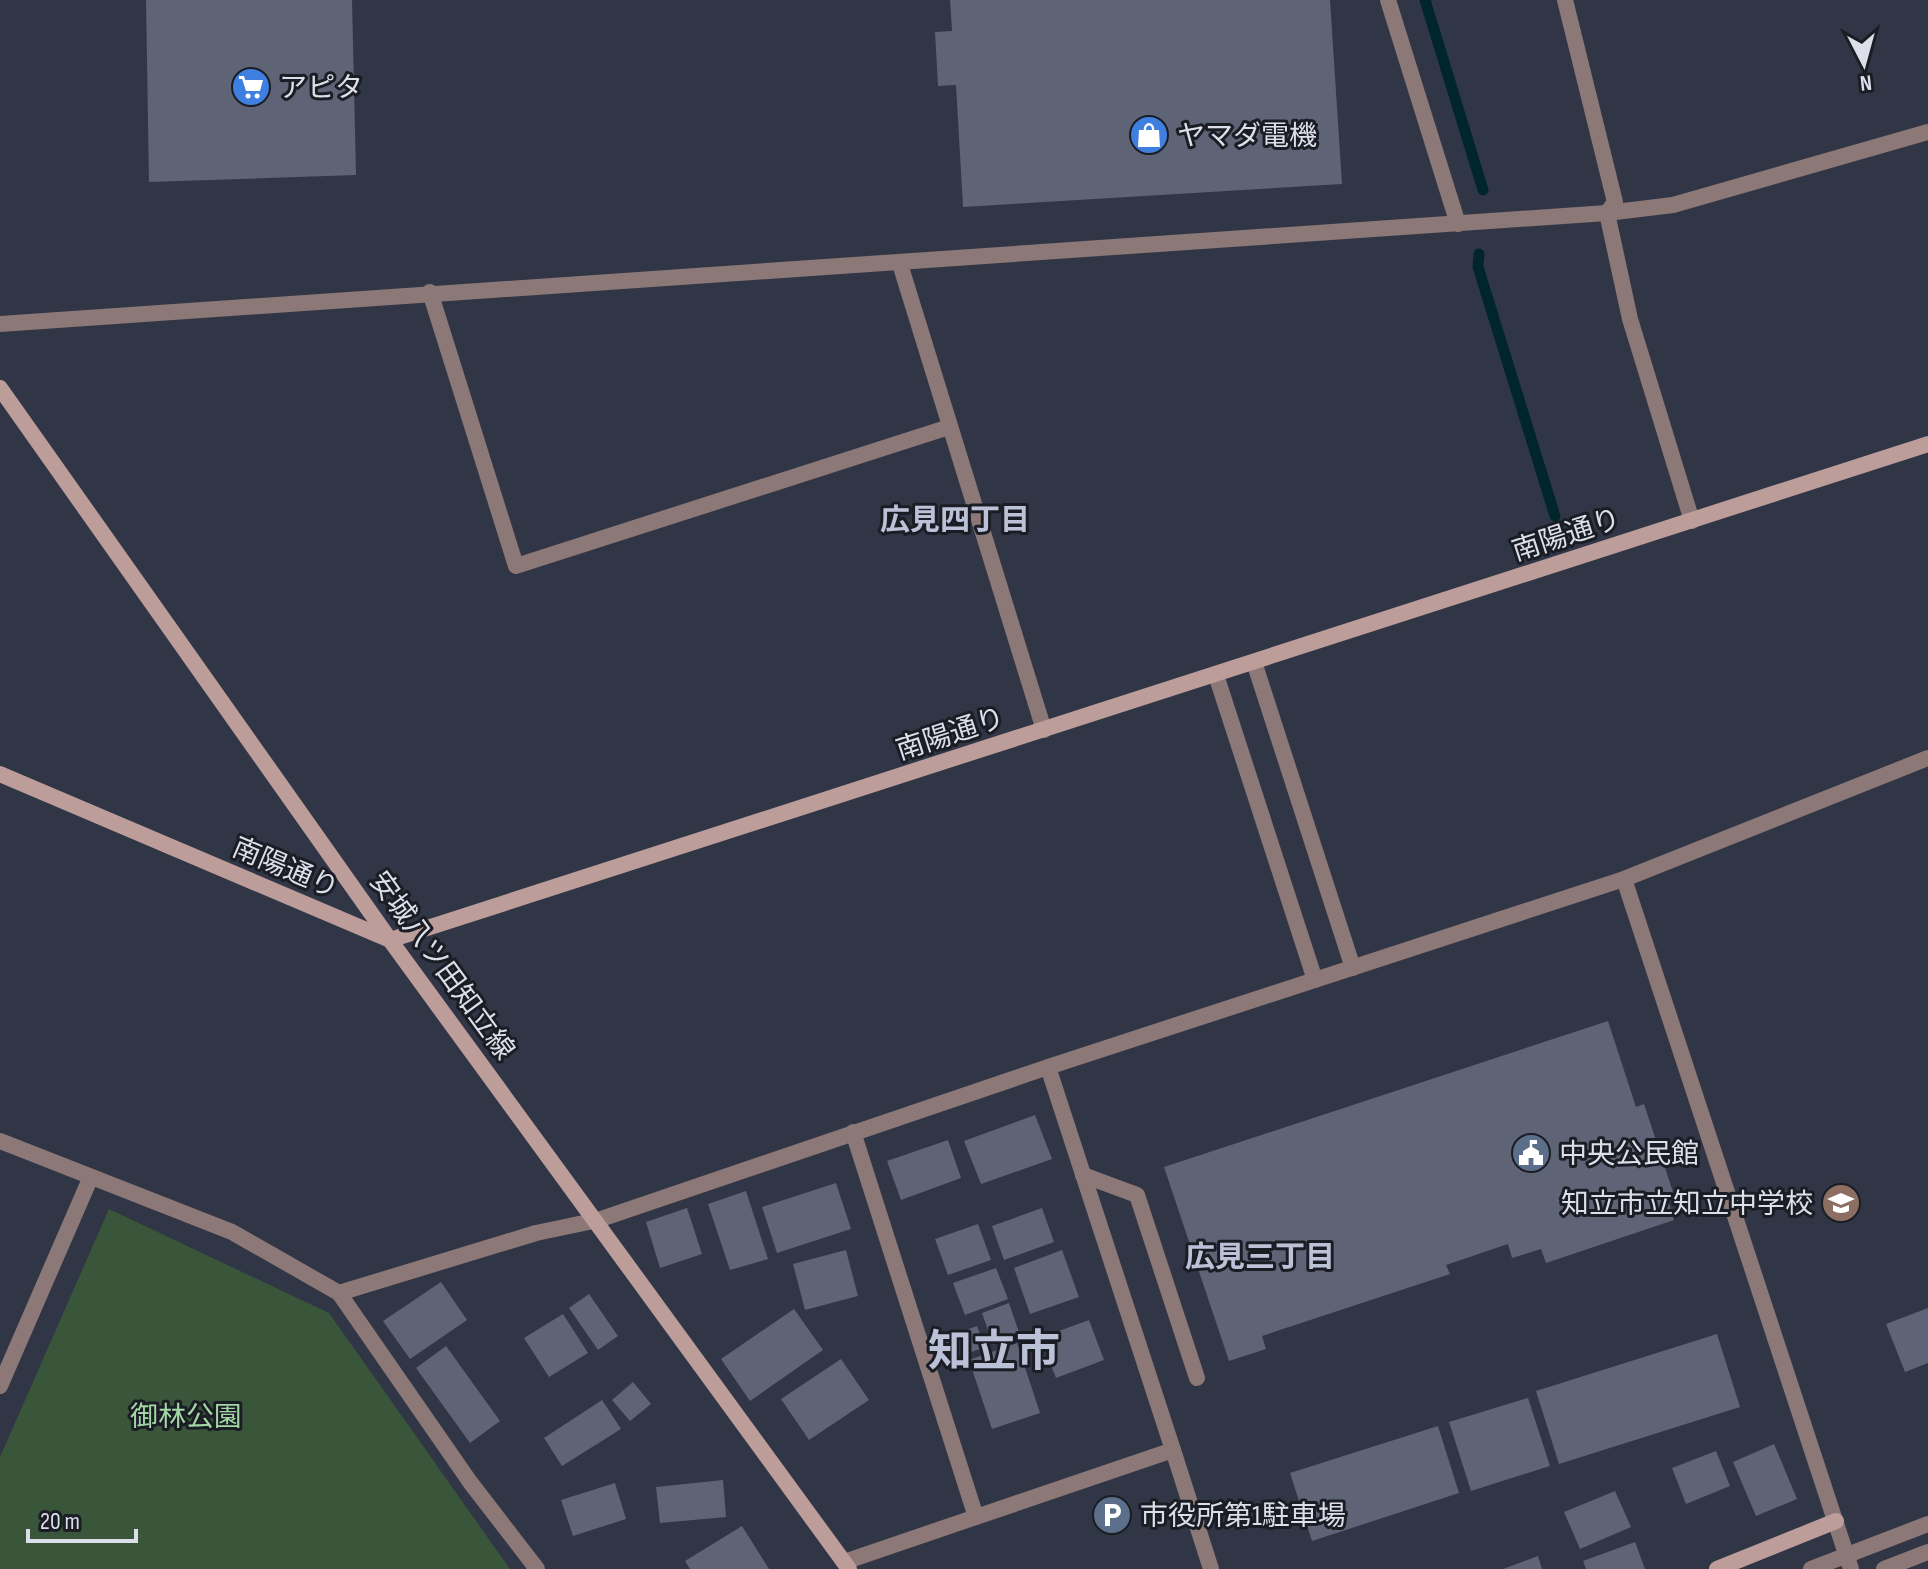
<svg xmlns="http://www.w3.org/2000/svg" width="1928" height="1569" font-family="'Sofia Sans Condensed','Noto Sans JP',sans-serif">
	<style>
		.green { fill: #39553a }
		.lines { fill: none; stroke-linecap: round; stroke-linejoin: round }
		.stream { stroke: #00262b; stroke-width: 11 }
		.building { fill: #5e6375 }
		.lane { stroke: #8c7876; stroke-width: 16 }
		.street { stroke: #8c7876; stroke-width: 16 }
		.secondary { stroke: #bc9d9a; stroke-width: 16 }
		.labels { text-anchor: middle; stroke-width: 6; stroke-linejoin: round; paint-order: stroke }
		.poi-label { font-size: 28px; fill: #dcdfea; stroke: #1b1d25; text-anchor: start }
		.street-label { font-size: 28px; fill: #dcdfea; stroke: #1b1d25 }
		.park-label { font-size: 28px; fill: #a3d6a5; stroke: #1b1d25 }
		.neighbourhood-label { font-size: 30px; font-weight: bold; fill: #bbc1d6; stroke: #1b1d25 }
		.town-label { font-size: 44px; font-weight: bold; fill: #bbc1d6; stroke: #1b1d25 }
	</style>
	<rect width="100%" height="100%" fill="#313646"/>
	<!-- green -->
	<path class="green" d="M109,1209L329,1313L510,1569H0V1457Z"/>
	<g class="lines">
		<!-- stream -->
		<g class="stream">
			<path d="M1425,0L1483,190"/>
			<path d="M1479,254L1478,267L1555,516"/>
		</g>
	</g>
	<!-- building -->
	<g class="building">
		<path d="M146,0H352L356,175L149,182Z"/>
		<path d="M950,0H1330L1342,184L963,207L956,85L938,86L935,32L952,31Z"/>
		<path d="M1608,1021L1636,1107L1644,1104L1674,1195L1667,1197L1674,1220L1546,1263L1541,1249L1512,1258L1508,1244L1446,1265L1450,1274L1262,1336L1266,1349L1229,1361L1164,1167Z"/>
		<path d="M1035,1115L1052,1159L981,1184L964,1141Z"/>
		<path d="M948,1140L961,1178L901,1200L887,1161Z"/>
		<path d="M836,1183L851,1229L777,1253L762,1207Z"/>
		<path d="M746,1191L768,1259L730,1270L708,1204Z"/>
		<path d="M687,1208L702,1254L660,1268L646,1222Z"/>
		<path d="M1042,1208L1054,1242L1004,1260L992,1226Z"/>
		<path d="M978,1224L991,1260L948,1275L935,1239Z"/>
		<path d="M846,1250L858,1296L805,1310L793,1264Z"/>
		<path d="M1062,1250L1079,1297L1030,1314L1014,1268Z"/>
		<path d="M996,1268L1008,1299L965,1315L953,1283Z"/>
		<path d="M441,1282L467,1320L410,1359L383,1321Z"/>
		<path d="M589,1294L618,1336L598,1350L569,1308Z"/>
		<path d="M1009,1303L1020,1335L993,1345L982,1313Z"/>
		<path d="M1928,1308V1363L1905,1372L1886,1324Z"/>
		<path d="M794,1309L823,1350L750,1401L721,1359Z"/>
		<path d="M563,1314L588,1353L549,1377L524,1338Z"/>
		<path d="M1089,1320L1104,1360L1056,1378L1040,1338Z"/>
		<path d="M977,1326L985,1347L947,1361L939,1340Z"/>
		<path d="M1717,1334L1740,1407L1559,1464L1536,1391Z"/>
		<path d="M1017,1343L1040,1413L992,1429L969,1360Z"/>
		<path d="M446,1346L500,1421L470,1443L416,1368Z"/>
		<path d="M841,1359L869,1400L809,1440L781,1399Z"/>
		<path d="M633,1382L651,1404L630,1421L612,1400Z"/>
		<path d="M1528,1398L1550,1466L1471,1491L1449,1422Z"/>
		<path d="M602,1400L621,1429L562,1466L544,1438Z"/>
		<path d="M1438,1426L1459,1493L1312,1541L1290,1473Z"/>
		<path d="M1774,1444L1797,1499L1756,1516L1733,1462Z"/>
		<path d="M1716,1451L1730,1486L1686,1504L1672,1468Z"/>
		<path d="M723,1480L726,1517L660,1523L656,1487Z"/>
		<path d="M615,1483L626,1519L573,1536L561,1500Z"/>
		<path d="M1615,1491L1631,1527L1580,1549L1564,1512Z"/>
		<path d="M742,1526L769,1569H690L685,1561Z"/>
		<path d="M1635,1542L1645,1569H1586L1583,1561Z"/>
		<path d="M1538,1556L1542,1569H1503Z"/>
	</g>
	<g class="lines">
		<!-- lane -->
		<path class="lane" d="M1083,1175L1137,1195L1197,1378"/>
		<!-- street -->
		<g class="street">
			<path d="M1388,0L1458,224"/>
			<path d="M1565,0L1615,202L1607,213L1630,319L1692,521"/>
			<path d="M900,264L1044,730"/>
			<path d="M430,292L516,566L949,427"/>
			<path d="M0,324L1607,213L1673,205L1928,132"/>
			<path d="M1254,662L1353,968"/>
			<path d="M1216,675L1315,980"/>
			<path d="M1624,879L1851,1569"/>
			<path d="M1048,1067L1173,1450"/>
			<path d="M0,1141L232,1232L339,1293L470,1482L537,1569"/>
			<path d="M339,1293L536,1233L598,1220L1048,1067L1624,879L1928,758"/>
			<path d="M0,1386L90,1179"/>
			<path d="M976,1517L1173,1450L1211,1569"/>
			<path d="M844,1562L976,1517L853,1132"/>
			<path d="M1811,1569L1928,1524"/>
			<path d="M1884,1569L1928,1552"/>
		</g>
		<!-- secondary -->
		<g class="secondary">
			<path d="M0,388L390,940L849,1569"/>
			<path d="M0,774L390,940L1928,444"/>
			<path d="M1717,1569L1836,1521"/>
		</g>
	</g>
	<!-- icons -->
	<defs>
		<g id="supermarket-disc" transform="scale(2)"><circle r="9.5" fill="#3f7fe0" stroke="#1b1d25"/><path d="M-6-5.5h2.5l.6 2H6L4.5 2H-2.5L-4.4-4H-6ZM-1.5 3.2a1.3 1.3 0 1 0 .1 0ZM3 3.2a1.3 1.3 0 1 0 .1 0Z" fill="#fff"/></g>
		<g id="shop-disc" transform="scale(2)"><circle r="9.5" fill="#3f7fe0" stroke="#1b1d25"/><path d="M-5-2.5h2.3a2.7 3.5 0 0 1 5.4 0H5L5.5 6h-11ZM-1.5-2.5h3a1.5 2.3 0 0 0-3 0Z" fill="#fff"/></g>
		<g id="civic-disc" transform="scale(2)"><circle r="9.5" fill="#5c6f8a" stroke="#1b1d25"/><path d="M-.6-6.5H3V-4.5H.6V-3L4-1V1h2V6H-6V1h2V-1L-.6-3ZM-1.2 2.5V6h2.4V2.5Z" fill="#fff"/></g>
		<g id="school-disc" transform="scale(2)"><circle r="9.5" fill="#8d6e63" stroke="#1b1d25"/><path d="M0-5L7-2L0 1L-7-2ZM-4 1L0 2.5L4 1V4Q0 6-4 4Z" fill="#fff"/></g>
		<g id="parking-disc" transform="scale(2)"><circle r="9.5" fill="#5c6f8a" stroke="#1b1d25"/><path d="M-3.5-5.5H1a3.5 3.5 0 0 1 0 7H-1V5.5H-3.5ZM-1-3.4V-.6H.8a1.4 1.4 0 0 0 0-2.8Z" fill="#fff"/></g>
	</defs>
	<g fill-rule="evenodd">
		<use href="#supermarket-disc" x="251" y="87"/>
		<use href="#shop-disc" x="1149" y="135"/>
		<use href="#civic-disc" x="1531" y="1153"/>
		<use href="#school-disc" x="1841" y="1203"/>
		<use href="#parking-disc" x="1112" y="1515"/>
	</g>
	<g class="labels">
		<!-- poi labels -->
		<g class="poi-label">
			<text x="279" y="97">アピタ</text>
			<text x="1177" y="145">ヤマダ電機</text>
			<text x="1559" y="1163">中央公民館</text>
			<text x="1813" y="1213" text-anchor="end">知立市立知立中学校</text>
			<text x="1140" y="1525">市役所第1駐車場</text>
		</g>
		<!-- street labels -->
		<g class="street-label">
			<text transform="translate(1566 534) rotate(-18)" y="10">南陽通り</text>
			<text transform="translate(950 733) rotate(-18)" y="10">南陽通り</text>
			<text transform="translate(286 867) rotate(23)" y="10">南陽通り</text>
			<text transform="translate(443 965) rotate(54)" y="10">安城八ツ田知立線</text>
		</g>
		<!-- park labels -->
		<g class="park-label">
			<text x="186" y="1426">御林公園</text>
		</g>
		<!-- neighbourhood labels -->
		<g class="neighbourhood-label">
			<text x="955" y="530">広見四丁目</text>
			<text x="1260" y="1267">広見三丁目</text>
		</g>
		<!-- town labels -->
		<g class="town-label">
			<text x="994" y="1366">知立市</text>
		</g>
	</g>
	<!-- north arrow -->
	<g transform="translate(1864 64) rotate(174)" stroke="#1b1d25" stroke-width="6" paint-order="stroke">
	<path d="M0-6L14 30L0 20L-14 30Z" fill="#dcdfea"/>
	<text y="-12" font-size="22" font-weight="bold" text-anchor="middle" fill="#dcdfea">N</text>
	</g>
	<!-- scale -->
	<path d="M28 1529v12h108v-12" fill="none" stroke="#dcdfea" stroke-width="4"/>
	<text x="40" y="1529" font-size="24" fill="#dcdfea" stroke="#1b1d25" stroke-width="6" paint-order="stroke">20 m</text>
</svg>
